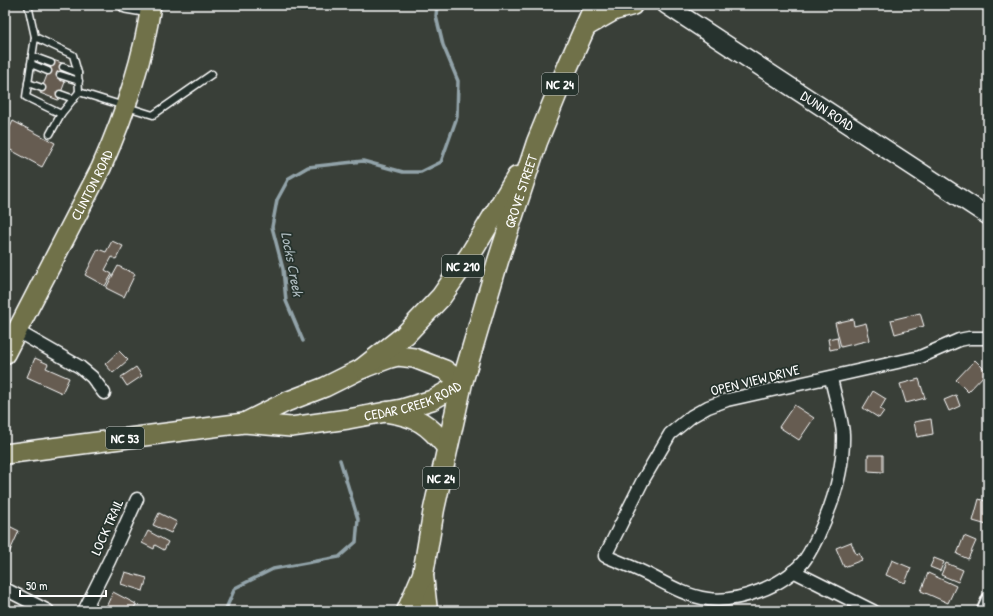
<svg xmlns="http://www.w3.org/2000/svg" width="993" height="616" font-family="'Patrick Hand',sans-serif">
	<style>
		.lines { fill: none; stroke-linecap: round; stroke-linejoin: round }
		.stream { stroke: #92a3a9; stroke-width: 3.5 }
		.building { fill: #665c51; stroke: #fff }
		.service-casing { stroke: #fff; stroke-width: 9 }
		.minor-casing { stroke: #fff; stroke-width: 15 }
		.tertiary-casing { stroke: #fff; stroke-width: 18 }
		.secondary-casing { stroke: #fff; stroke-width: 20 }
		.primary-casing { stroke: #fff; stroke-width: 22 }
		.trunk-casing { stroke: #fff; stroke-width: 23 }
		.service { stroke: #26332d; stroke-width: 6 }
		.minor { stroke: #26332d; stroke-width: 12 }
		.tertiary { stroke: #26332d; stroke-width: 15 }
		.secondary { stroke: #26332d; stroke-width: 17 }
		.primary { stroke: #6f714a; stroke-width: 19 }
		.trunk { stroke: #6f714a; stroke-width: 20 }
		.labels { text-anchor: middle; stroke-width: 3.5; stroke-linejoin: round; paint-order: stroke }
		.shield { fill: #26332d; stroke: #bec2c0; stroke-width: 1 }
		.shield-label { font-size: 13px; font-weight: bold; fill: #fff }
		.street-label { font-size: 14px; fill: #fff; stroke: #26332d }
		.water-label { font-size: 15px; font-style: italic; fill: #adbabe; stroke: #26332d }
	</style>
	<rect width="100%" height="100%" fill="#393f38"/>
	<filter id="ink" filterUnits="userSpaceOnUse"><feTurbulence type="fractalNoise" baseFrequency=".025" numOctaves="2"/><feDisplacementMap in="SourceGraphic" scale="8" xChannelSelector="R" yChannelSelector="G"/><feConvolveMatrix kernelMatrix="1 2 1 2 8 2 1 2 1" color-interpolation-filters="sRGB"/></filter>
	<g filter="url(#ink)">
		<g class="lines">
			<!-- stream -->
			<g class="stream">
				<path d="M303,341L286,301L283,269L272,227L277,200L289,178L308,167L363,161L403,172H421L441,162L457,117L458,81L443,45L436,16L437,5"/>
				<path d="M225,611L235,588L273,569L339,557L356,542L358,519L340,460"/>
			</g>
		</g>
		<!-- building -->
		<g class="building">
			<path d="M53,60L65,64L59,80L65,82L58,100L40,93Z"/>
			<path d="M13,121L55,143L42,167L5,147V137Z"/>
			<path d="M112,241L123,246L116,259L112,257L105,270L112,274L105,286L85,275L98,249L106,252Z"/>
			<path d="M118,266L135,274L124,297L106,288Z"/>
			<path d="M920,313L924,326L895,334L891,320Z"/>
			<path d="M853,319L854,326L866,323L870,340L841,347L835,323Z"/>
			<path d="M837,337L839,348L830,350L828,339Z"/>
			<path d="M119,351L128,360L113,373L105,364Z"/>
			<path d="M35,358L48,364L46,368L69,378L62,393L27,377Z"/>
			<path d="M975,360L987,372L968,392L956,380Z"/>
			<path d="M136,367L142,376L127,386L121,377Z"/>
			<path d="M919,379L925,398L906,403L900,384Z"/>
			<path d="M873,391L886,399L880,409L884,411L879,418L863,408Z"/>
			<path d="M956,395L960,406L949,411L944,400Z"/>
			<path d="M794,405L814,418L799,440L779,427Z"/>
			<path d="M931,419L933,434L917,437L914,422Z"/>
			<path d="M868,455H883V472L868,471Z"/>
			<path d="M979,499L988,502V520L987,525L973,521Z"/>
			<path d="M159,513L177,522L171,533L153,525Z"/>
			<path d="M5,524L19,531L5,562Z"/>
			<path d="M148,531L168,542L164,550L155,545L154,549L142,543Z"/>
			<path d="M964,536L976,541L968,559L957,554Z"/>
			<path d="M851,542L856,554L859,553L862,560L844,567L836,548Z"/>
			<path d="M934,558L944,562L940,571L930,567Z"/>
			<path d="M892,560L911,568L905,583L886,575Z"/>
			<path d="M946,563L963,570L958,582L941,575Z"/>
			<path d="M125,572L147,578L143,591L121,584Z"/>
			<path d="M928,573L956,586L948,603L921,591Z"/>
			<path d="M113,592L136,604L133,611H114L106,607Z"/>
		</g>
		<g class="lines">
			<!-- service casing -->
			<g class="service-casing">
				<g id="service">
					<path d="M28,5L35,37L73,55L78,73L79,92L153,115L212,74"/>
					<path d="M35,37L26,97L61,114L79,92"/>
					<path d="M32,56L51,63"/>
					<path d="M31,64L48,71"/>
					<path d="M63,67L78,73"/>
					<path d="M60,75L79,81"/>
					<path d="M28,83L42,88"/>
					<path d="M60,94L74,99"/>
					<path d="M50,134L61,114"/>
				</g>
			</g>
			<!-- minor casing -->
			<g class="minor-casing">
				<g id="minor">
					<path d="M17,331L80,367L92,377L104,393"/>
					<path d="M831,378C834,394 842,418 843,434C844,470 833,504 818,536C814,544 809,555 803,562C783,586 738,603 708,599C686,596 668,585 649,575C635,568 620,562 605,556L643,480L670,434L692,416L708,407L727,400L920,357L959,340L969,338H988"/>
					<path d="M793,571L873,611"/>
					<path d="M5,589L48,611"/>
					<path d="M84,611L109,561L137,499"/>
					<path d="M983,611L988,599"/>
				</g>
			</g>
			<!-- tertiary casing -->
			<g class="tertiary-casing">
				<path id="tertiary" d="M126,5L150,9"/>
			</g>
			<!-- secondary casing -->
			<g class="secondary-casing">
				<g id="secondary">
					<path id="s1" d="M666,5L988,216"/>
				</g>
			</g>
			<!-- primary casing -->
			<g class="primary-casing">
				<g id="primary">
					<path id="s2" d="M5,354L101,168C124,116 143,62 151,5"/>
					<path id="s3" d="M5,454L244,423L291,427L348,419L402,409L432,400L462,383L445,370L414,358L398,356L390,358L363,368L325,387L286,402L244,423"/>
				</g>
			</g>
			<!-- trunk casing -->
			<g class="trunk-casing">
				<g id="trunk">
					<path d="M586,26L614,10L632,5"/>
					<path d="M363,368L405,335L441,297L470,255L517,177"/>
					<path d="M387,412C418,417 427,423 447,447"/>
					<path d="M423,575L427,611"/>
					<path id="s4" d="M407,611L423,574L434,509L462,383L498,261L537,142L568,66L595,5"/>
				</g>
			</g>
			<!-- service -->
			<use href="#service" class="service"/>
			<!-- minor -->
			<use href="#minor" class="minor"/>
			<!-- tertiary -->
			<use href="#tertiary" class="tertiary"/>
			<!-- secondary -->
			<use href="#secondary" class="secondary"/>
			<!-- primary -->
			<use href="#primary" class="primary"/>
			<!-- trunk -->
			<use href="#trunk" class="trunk"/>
		</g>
	</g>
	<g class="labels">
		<!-- shield labels -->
		<g class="shield">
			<rect x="542" y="73" width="36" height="22" rx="3"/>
			<rect x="442" y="255" width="42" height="22" rx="3"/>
			<rect x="106" y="427" width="38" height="22" rx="3"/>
			<rect x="423" y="467" width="36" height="22" rx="3"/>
		</g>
		<g class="shield-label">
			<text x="560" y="89">NC 24</text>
			<text x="463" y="271">NC 210</text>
			<text x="125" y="443">NC 53</text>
			<text x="441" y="483">NC 24</text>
		</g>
		<!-- street labels -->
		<g class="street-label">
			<text dy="5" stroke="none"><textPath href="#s1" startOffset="193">DUNN ROAD</textPath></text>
			<text dy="5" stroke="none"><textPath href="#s2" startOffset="190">CLINTON ROAD</textPath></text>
			<text dy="5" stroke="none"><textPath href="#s4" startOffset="436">GROVE STREET</textPath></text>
			<text transform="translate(755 380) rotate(-14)" y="5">OPEN VIEW DRIVE</text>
			<text dy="5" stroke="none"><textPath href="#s3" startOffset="413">CEDAR CREEK ROAD</textPath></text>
			<text transform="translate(107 527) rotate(-66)" y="5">LOCK TRAIL</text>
		</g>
		<!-- water labels -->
		<g class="water-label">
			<text transform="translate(292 264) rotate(79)" y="5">Locks Creek</text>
		</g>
	</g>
	<!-- margin -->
	<rect width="993" height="616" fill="none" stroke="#26332d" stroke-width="20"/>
	<rect x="10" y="10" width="973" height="596" fill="none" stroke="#fff" stroke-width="1.5" filter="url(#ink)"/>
	<!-- scale -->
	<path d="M20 590v6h86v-6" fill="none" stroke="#ffffff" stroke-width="2"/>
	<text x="26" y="590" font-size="12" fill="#ffffff" stroke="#26332d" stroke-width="3" paint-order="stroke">50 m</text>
</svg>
